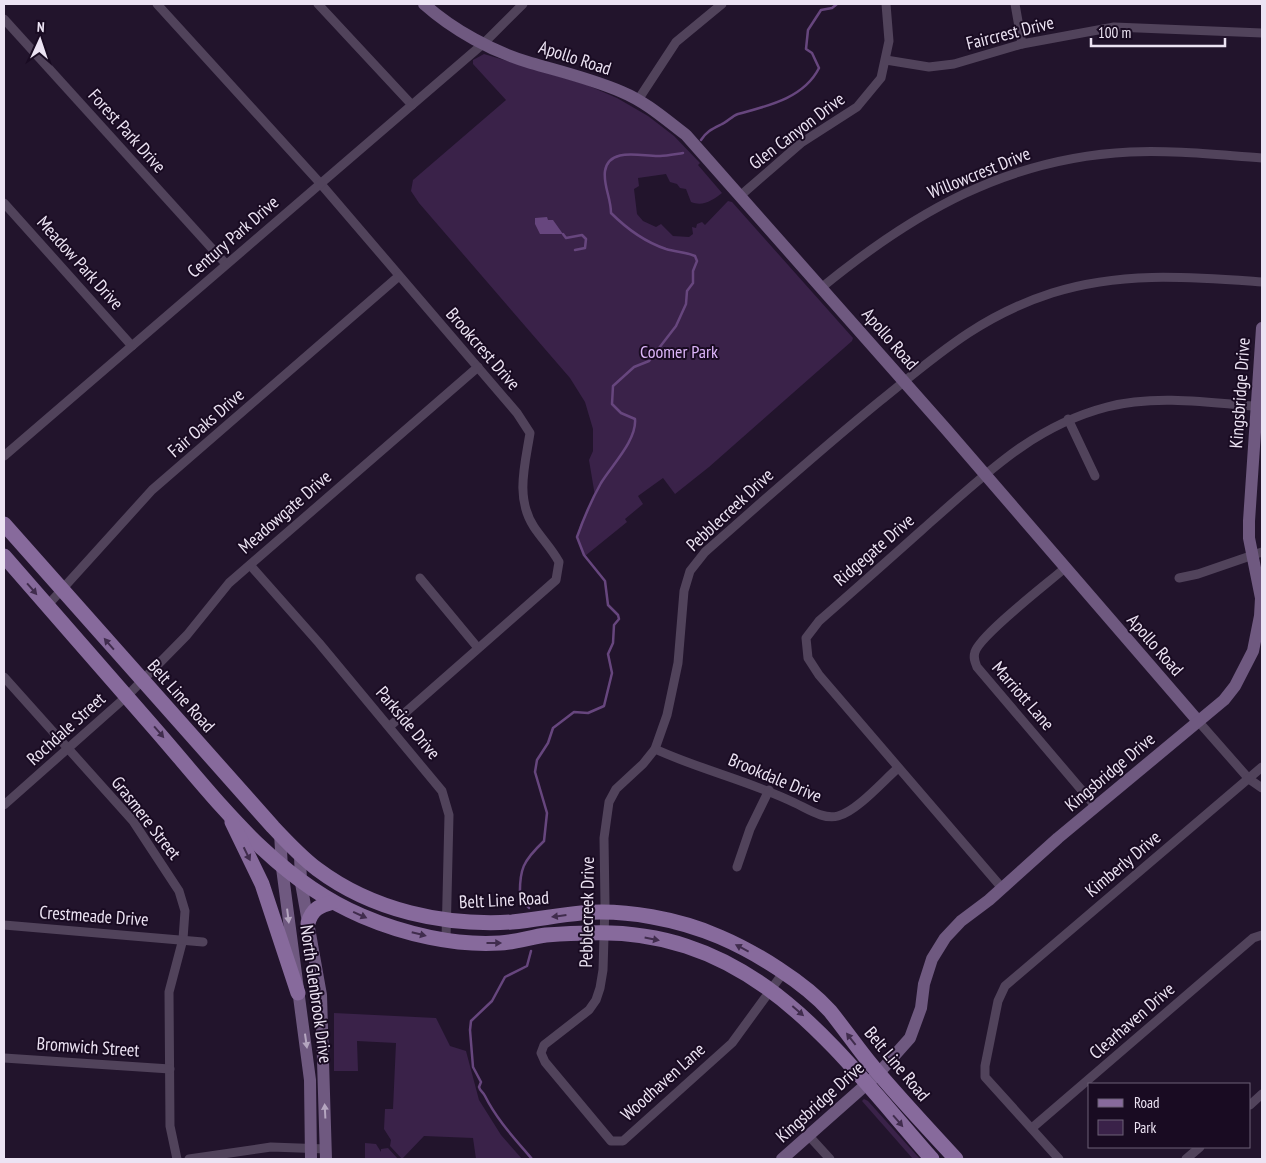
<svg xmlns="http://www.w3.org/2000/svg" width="1266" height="1163" font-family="'PT Sans Narrow',sans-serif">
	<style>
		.green { fill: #3a2249 }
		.water { fill: #67467e }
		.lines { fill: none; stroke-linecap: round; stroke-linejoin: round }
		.stream { stroke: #67467e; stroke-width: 2.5 }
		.street { stroke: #51435b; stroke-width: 9 }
		.secondary { stroke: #6f5980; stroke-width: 12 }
		.primary { stroke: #876a9c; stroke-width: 15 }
		.oneway { fill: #402c4d }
		.oneway2 { fill: #b4a5bf }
		.labels { text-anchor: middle; stroke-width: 4; stroke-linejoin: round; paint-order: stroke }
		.street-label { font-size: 18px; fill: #ece3f3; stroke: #190b22 }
		.park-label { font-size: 18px; fill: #dcb5f9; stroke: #190b22 }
	</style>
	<rect width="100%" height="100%" fill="#22142c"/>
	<!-- green -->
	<g class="green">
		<path d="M484,54L587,85L617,98L648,116L674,136L700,163L698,165L722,193C713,200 703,207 691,202L686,189L680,188L677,184L670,182L666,174L638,178L639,186L634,189L637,214L643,221L656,227L661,224L673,236L689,237L693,234L692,227L696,228L697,224L702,222L705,225L728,201L732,202L853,338L852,341L709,467L675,494L663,478L638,496L643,504L625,519L627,522L585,556L578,537L580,525L595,496L589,460L593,451V429L585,402L570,378L419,203L411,191L413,180L506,100L473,64V60Z"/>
		<path d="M334,1013L436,1018L450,1046L466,1051L479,1100L501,1135L522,1159H476L473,1138L424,1136L402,1159L390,1146L391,1140L384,1129L385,1109H393L396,1043L357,1041L358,1071H334Z"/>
		<path d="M864,1099L868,1101L920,1159H913L862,1101Z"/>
		<path d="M365,1143L376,1144L381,1152V1149L388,1148L398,1159H365Z"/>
	</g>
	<!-- water -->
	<path class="water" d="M547,217L548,220H553L563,234H540L535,224V218Z"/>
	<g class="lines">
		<!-- stream -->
		<g class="stream">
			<path d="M701,140C707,131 712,129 722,124C727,122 732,116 738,114C768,106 804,98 819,68L812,53L806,49L808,30L821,10L832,8L837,4"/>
			<path d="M563,234L566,238L582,235L586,239L585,248L575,250"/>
			<path d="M529,908L520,898C519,869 523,861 544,841L547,813L535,772L537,760L548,743L553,728L574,712L588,713L604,706L612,673L608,654L613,643L614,625L619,619L618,615L608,605L605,581L584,555L577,537C583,520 592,499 601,483C612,465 637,440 635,419L621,413L612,404L613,386L634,367L649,361L676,326L686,304L687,291L693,283V271L697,261L695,256C686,252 676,252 666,249C645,242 626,228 611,213C611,198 603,185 605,171C609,146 643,157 660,156C667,156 676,154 683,153"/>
			<path d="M531,951L527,966L505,977L492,1001L471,1021L470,1030L473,1067L481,1082L479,1087C480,1091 483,1092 485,1096C497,1120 515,1139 532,1159"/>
		</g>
		<!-- street -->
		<g class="street">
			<path d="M157,4L320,183L517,413L530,433C525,465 515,498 534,527C542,539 552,549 559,562L556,580L390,726"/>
			<path d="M318,4L412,105"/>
			<path d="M1015,4L1022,44"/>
			<path d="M4,19L226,264"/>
			<path d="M886,60L929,67L954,64L1022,44L1114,27L1262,33"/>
			<path d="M638,100L676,42L722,4"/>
			<path d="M740,196L801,143L857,107L881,78L889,41L886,4"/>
			<path d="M4,203L132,346"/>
			<path d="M821,288C914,212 1007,158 1130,152C1174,150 1218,155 1262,158"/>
			<path d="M1068,419L1095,476"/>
			<path d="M4,456L484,43L523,4"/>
			<path d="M250,565L319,643L442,791L449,815L446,939"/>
			<path d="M1065,568C1048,583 980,635 975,652C973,658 975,662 977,667L1096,807"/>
			<path d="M420,578L478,648"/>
			<path d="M1179,578L1198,574L1262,552"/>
			<path d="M47,606L152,490L399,276"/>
			<path d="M4,677L133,821L179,891L185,911L183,939L169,992L170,1126L177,1159"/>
			<path d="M1198,721L1249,779L1262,788"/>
			<path d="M655,749C701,770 750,781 795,803C808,809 824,820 838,816C857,811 883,781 898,768"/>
			<path d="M4,805L127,696L187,635L229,583L478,367"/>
			<path d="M737,867L750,829L769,790"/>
			<path d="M1002,888L819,675L808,658L806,638L819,621C857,588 895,554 932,521C988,472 1034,426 1107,407C1155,394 1214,403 1262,407"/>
			<path d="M4,925L203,942"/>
			<path d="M783,973L732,1043L623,1141H611L545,1062L541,1053L544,1045L589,1010L596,1000L600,988L603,970L605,904L604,838L609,802L616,789L643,764L655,749L667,715L678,663L684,591L690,571L705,552C763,501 820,450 880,401C937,355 980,316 1052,293C1122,271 1190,277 1262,282"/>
			<path d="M4,1058L170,1069"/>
			<path d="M1250,1105L1262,1094"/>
			<path d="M1032,1128L1253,938L1262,935"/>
			<path d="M809,1136L830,1159"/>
			<path d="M189,1159L271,1147L326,1149"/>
			<path d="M1059,1159L985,1077V1066L998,1001L1005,986L1262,767"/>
			<path d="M1186,1159L1200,1147"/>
		</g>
		<!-- secondary -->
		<g class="secondary">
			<path d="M424,4C453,30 493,52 531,63C562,72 592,79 622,92C646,102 665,119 686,135L945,428L1198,721"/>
			<path d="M280,833L282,868L310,1080L311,1159"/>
			<path d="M300,855L301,883L321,995L326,1159"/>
			<path d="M782,1159L878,1074L910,1038L921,1008L924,984L932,959L945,938L961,921L989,900L1058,838L1224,700L1235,686L1253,651L1260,616L1261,598L1249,538V521L1262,328"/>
		</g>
		<!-- primary -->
		<g class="primary">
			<path d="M4,524L273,827C287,842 301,857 317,869C373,911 444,926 512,922C535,920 558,915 581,913C625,909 679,919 720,937C755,952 804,982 830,1011C847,1032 862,1055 880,1075C905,1104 930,1131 956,1159"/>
			<path d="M4,556C54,614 105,671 155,729C216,799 274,879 362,916C404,934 455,946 500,943C516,942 531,937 546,935C560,934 574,933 588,933C754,927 834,1048 932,1159"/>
			<path d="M232,822L262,884L298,993"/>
			<path d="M308,923C312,909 319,906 333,902"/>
		</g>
	</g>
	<!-- one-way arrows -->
	<defs><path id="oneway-solid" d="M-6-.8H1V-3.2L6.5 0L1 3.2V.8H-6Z" transform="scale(1.25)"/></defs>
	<g class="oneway">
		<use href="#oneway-solid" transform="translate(32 589) rotate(49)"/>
		<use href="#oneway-solid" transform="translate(109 644) rotate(-131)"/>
		<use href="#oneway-solid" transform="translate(159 732) rotate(49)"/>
		<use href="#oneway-solid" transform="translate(247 854) rotate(64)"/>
		<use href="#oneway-solid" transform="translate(360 915) rotate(24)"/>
		<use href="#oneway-solid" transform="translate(559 916) rotate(173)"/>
		<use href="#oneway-solid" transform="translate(419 934) rotate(14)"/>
		<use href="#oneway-solid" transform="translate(652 939) rotate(11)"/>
		<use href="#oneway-solid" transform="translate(494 943)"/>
		<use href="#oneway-solid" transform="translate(742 948) rotate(-152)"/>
		<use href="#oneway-solid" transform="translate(798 1011) rotate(41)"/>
		<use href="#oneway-solid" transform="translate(851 1039) rotate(-128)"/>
		<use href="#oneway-solid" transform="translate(898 1121) rotate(49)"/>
	</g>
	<g class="oneway2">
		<use href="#oneway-solid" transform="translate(288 916) rotate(83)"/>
		<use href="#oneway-solid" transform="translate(306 1041) rotate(82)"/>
		<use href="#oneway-solid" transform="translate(325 1111) rotate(-93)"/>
	</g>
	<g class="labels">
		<!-- street labels -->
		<g class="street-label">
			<text transform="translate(1010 33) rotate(-14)" y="6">Faircrest Drive</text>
			<text transform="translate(575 58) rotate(18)" y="6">Apollo Road</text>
			<text transform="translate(127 131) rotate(48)" y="6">Forest Park Drive</text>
			<text transform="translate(797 131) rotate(-37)" y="6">Glen Canyon Drive</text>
			<text transform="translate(979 173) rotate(-22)" y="6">Willowcrest Drive</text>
			<text transform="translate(233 237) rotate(-41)" y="6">Century Park Drive</text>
			<text transform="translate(80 263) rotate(48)" y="6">Meadow Park Drive</text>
			<text transform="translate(890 339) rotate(49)" y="6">Apollo Road</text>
			<text transform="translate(483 349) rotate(49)" y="6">Brookcrest Drive</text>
			<text transform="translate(1240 393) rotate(-86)" y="6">Kingsbridge Drive</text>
			<text transform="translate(206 423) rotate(-41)" y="6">Fair Oaks Drive</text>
			<text transform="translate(730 510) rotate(-43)" y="6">Pebblecreek Drive</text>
			<text transform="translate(285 512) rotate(-41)" y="6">Meadowgate Drive</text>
			<text transform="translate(874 550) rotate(-41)" y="6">Ridgegate Drive</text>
			<text transform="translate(1155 645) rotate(49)" y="6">Apollo Road</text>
			<text transform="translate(181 696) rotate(48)" y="6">Belt Line Road</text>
			<text transform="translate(1023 696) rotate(49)" y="6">Marriott Lane</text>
			<text transform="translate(408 723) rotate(50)" y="6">Parkside Drive</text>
			<text transform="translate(66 729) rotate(-42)" y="6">Rochdale Street</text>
			<text transform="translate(1110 772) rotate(-40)" y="6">Kingsbridge Drive</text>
			<text transform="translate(775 778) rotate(23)" y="6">Brookdale Drive</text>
			<text transform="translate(146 818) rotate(52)" y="6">Grasmere Street</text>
			<text transform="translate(1123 864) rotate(-40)" y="6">Kimberly Drive</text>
			<text transform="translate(504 900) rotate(-3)" y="6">Belt Line Road</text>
			<text transform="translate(587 912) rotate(-89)" y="6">Pebblecreek Drive</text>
			<text transform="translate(94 916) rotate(4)" y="6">Crestmeade Drive</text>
			<text transform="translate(316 994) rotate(82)" y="6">North Glenbrook Drive</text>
			<text transform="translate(1132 1021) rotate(-41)" y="6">Clearhaven Drive</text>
			<text transform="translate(88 1047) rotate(4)" y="6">Bromwich Street</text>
			<text transform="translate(897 1064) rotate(50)" y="6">Belt Line Road</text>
			<text transform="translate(663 1082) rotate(-42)" y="6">Woodhaven Lane</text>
			<text transform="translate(820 1102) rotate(-42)" y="6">Kingsbridge Drive</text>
		</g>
		<!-- park labels -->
		<g class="park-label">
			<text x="679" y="358">Coomer Park</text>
		</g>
	</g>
	<!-- border -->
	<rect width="1266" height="1163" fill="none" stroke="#ece3f3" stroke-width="10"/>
	<!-- legend -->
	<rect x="1088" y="1083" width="162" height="65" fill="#190b22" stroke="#6d6176"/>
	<rect x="1098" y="1099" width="25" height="8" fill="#876a9c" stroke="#6d6176"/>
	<text x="1134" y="1108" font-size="15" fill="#ece3f3">Road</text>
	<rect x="1098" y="1120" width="25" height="15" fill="#3a2249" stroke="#6d6176"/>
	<text x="1134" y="1133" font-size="15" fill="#ece3f3">Park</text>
	<!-- north arrow -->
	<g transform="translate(40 40) rotate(3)" stroke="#190b22" stroke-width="4" paint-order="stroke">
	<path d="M0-4L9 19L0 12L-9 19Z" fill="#ece3f3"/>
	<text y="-8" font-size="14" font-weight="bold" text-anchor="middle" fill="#ece3f3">N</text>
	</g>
	<!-- scale -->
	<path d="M1091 38v8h134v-8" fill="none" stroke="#ece3f3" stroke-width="2.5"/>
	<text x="1098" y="38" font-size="15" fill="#ece3f3" stroke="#190b22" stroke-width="4" paint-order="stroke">100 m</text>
</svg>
